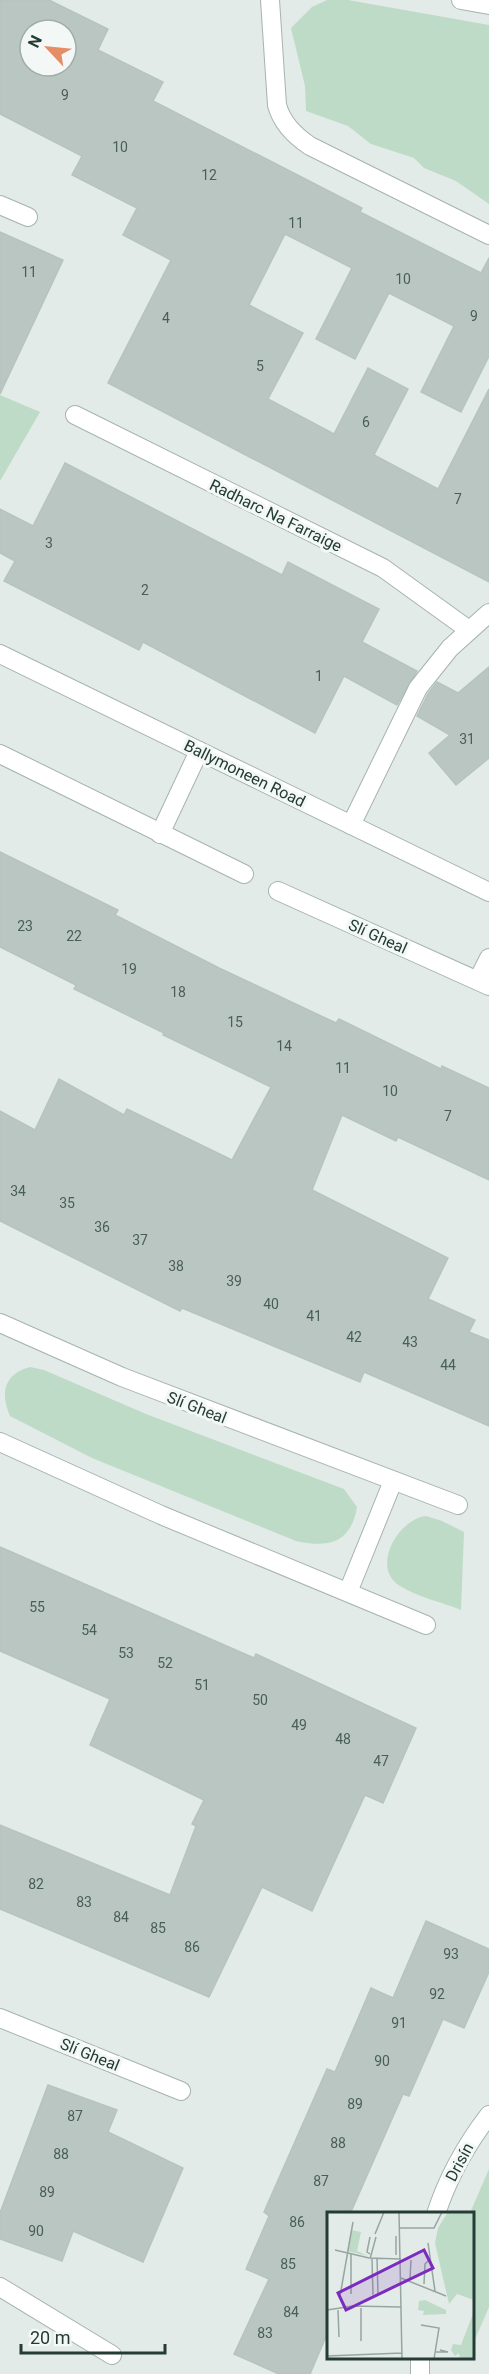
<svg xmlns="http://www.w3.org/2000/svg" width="489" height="2374" font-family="Roboto,sans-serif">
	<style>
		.green { fill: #bedbc7 }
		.building { fill: #b9c6c1; stroke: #b6c4bf; stroke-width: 1.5; fill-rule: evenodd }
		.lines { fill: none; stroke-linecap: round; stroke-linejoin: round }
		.minor-casing { stroke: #a6b3af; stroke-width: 20 }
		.minor { stroke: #fff; stroke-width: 18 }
		.labels { text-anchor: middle; stroke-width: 6; stroke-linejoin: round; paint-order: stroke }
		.number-label { font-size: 14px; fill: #495e59 }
		.street-label { font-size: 16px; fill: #243b36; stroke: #f3f8f6 }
		.inset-road { fill: none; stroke: #97a5a1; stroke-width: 1.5 }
		.view { fill: #7b2cbf; fill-opacity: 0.15; stroke: #7b2cbf; stroke-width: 3 }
		.inset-edge { fill: none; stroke: #243b36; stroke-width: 3 }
	</style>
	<rect width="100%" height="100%" fill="#e3ebe8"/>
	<!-- green -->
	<g class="green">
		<path d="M327,0H348L489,25V204L456,181L424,168L414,158L371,144L348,126L306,111L305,86L291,28L312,7Z"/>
		<path d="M0,395L40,412L0,481Z"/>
		<path d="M30,1367L44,1370L146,1414L344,1489L357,1507C351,1544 327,1548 296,1541L92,1458L10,1416C0,1393 4,1374 30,1367Z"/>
		<path d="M426,1516L442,1521L464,1532L461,1610C442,1602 417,1597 400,1586C370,1568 398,1519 426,1516Z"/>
		<path d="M489,2169V2307L473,2344L470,2213Z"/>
	</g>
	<!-- building -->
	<g class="building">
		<path d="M0,0H49L108,29L98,50L163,82L153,101L362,208L360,212L481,273L489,258V356L461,412L421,392L454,326L389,293L355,359L316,339L352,268L285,234L249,305L303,333L268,399L334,434L368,368L408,389L374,455L438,489L489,389V582L108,383L171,260L123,235L137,208L72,175L82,156L0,114ZM30,30H66V66H30Z"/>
		<path d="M0,232L63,260L0,394Z"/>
		<path d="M65,463L282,575L288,562L379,609L362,642L417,671L397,705L344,676L315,733L143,642L139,650L4,581L15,561L0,553V509L33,526Z"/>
		<path d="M489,667V758L456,785L429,753L450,735L417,716L428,694L437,682L458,693Z"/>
		<path d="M0,852L118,910L115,915L219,968L336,1023L339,1019L441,1069L442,1066L489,1088V1180L398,1137L396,1141L342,1115L312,1190L448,1258L428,1299L475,1320L469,1332L489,1340V1426L364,1372L360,1382L182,1308L180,1311L0,1221V1111L35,1130L59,1079L124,1115L127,1109L232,1160L271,1087L163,1035L164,1033L74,989L76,985L0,947Z"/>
		<path d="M0,1547L254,1658L256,1654L416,1728L383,1803L365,1795L312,1911L262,1887L209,1997L0,1909V1825L170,1895L196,1826L192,1824L204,1800L90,1745L110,1699L0,1651Z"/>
		<path d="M426,1921L489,1949V1972L464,2028L443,2019L409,2096L403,2094L350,2214H328V2332L310,2374H279L234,2354L269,2279L246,2269L269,2216L264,2212L327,2069L335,2072L371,1988L393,1998Z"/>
		<path d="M48,2085L117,2110L108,2132L183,2168L143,2262L73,2231L62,2261L0,2239V2213Z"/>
	</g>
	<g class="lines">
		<!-- minor casing -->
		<g class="minor-casing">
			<g id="minor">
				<path d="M270,0L277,105C282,124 295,136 310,146L489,235"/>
				<path d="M461,0L489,5"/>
				<path d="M0,205L28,217"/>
				<path d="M75,415L383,568L469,630"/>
				<path d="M0,654L489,892"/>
				<path d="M0,754L244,874"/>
				<path d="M351,825L418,688L450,648L489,613"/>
				<path d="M160,834L199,751"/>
				<path d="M278,891L489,986"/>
				<path d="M478,980L489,958"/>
				<path d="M0,1323L122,1377L458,1505"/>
				<path d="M0,1442L161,1515L426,1625"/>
				<path d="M348,1592L393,1481"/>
				<path d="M0,2018L181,2091"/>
				<path d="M436,2214C448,2177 466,2145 489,2115"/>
				<path d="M0,2287L112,2355"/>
				<path d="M420,2358V2374"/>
			</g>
		</g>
		<!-- minor -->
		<use href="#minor" class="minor"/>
	</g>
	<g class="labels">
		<!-- number labels -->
		<g class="number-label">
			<text x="65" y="100">9</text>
			<text x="120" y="152">10</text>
			<text x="209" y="180">12</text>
			<text x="296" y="228">11</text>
			<text x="29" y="277">11</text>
			<text x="403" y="284">10</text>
			<text x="474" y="321">9</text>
			<text x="166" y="323">4</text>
			<text x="260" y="371">5</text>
			<text x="366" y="427">6</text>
			<text x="458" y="504">7</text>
			<text x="49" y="548">3</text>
			<text x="145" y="595">2</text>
			<text x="319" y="681">1</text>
			<text x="467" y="744">31</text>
			<text x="25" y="931">23</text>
			<text x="74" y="941">22</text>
			<text x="129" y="974">19</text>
			<text x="178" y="997">18</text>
			<text x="235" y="1027">15</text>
			<text x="284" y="1051">14</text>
			<text x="343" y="1073">11</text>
			<text x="390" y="1096">10</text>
			<text x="448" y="1121">7</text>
			<text x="18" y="1196">34</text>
			<text x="67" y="1208">35</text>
			<text x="102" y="1232">36</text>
			<text x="140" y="1245">37</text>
			<text x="176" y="1271">38</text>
			<text x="234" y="1286">39</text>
			<text x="271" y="1309">40</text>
			<text x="314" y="1321">41</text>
			<text x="354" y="1342">42</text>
			<text x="410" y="1347">43</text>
			<text x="448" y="1370">44</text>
			<text x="37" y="1612">55</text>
			<text x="89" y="1635">54</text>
			<text x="126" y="1658">53</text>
			<text x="165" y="1668">52</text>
			<text x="202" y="1690">51</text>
			<text x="260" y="1705">50</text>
			<text x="299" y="1730">49</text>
			<text x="343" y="1744">48</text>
			<text x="381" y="1766">47</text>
			<text x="36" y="1889">82</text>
			<text x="84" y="1907">83</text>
			<text x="121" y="1922">84</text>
			<text x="158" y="1933">85</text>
			<text x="192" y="1952">86</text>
			<text x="451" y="1959">93</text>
			<text x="437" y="1999">92</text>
			<text x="399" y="2028">91</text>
			<text x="382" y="2066">90</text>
			<text x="355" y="2109">89</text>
			<text x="75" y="2121">87</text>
			<text x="338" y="2148">88</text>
			<text x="61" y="2159">88</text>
			<text x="321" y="2186">87</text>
			<text x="47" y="2197">89</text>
			<text x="297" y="2227">86</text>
			<text x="36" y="2236">90</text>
			<text x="288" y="2269">85</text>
			<text x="291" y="2317">84</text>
			<text x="265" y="2338">83</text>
		</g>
		<!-- street labels -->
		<g class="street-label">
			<text transform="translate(276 515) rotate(26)" y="6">Radharc Na Farraige</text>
			<text transform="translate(245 773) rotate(26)" y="6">Ballymoneen Road</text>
			<text transform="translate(378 936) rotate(24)" y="6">Slí Gheal</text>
			<text transform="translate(197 1407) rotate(21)" y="6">Slí Gheal</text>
			<text transform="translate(90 2054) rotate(22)" y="6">Slí Gheal</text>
			<text transform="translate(459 2162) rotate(-62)" y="6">Drisín</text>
		</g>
	</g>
	<!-- overview -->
	<g transform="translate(327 2212)">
		<rect width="147" height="147" fill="#e3ebe8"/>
		<path d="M121,0H147V88L130,82L122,92L108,31L111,16ZM24,18L34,20L30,39L41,44L20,39ZM98,88L119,98V102L96,103L97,99L91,98L92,89ZM147,99V147H133L132,141L128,144L124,138L126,132L134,133Z" fill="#bedbc7"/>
		<path class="inset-road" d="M72,0L75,147M73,16H107L115,0M48,22L57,0M69,24V43M43,25L40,40L43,42M101,31L108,79M8,38L42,46L74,47M24,42V82M43,47L49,25M45,47L46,83M50,47L51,82M74,66L119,84M83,67L84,48M97,72L98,52L103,47M13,84L26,10M34,96V129M0,98L26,94L74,95M11,98L12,125M94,113L112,116L107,147M109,140H121L113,138M0,144L75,141"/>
		<path class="view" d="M97,38L106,56L19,98L11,81Z"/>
		<rect width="147" height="147" class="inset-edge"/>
	</g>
	<!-- north arrow -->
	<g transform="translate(48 48) rotate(296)"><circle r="28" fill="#f3f8f6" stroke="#a0aca9" stroke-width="1.5"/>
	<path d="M0-4.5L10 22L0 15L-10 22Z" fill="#e58d67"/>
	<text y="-9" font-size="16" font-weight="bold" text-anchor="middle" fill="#243b36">N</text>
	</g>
	<!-- scale -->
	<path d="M21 2344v9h144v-9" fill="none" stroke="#243b36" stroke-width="3"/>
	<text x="30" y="2344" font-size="18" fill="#243b36" stroke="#f3f8f6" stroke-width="4.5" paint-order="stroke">20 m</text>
</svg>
